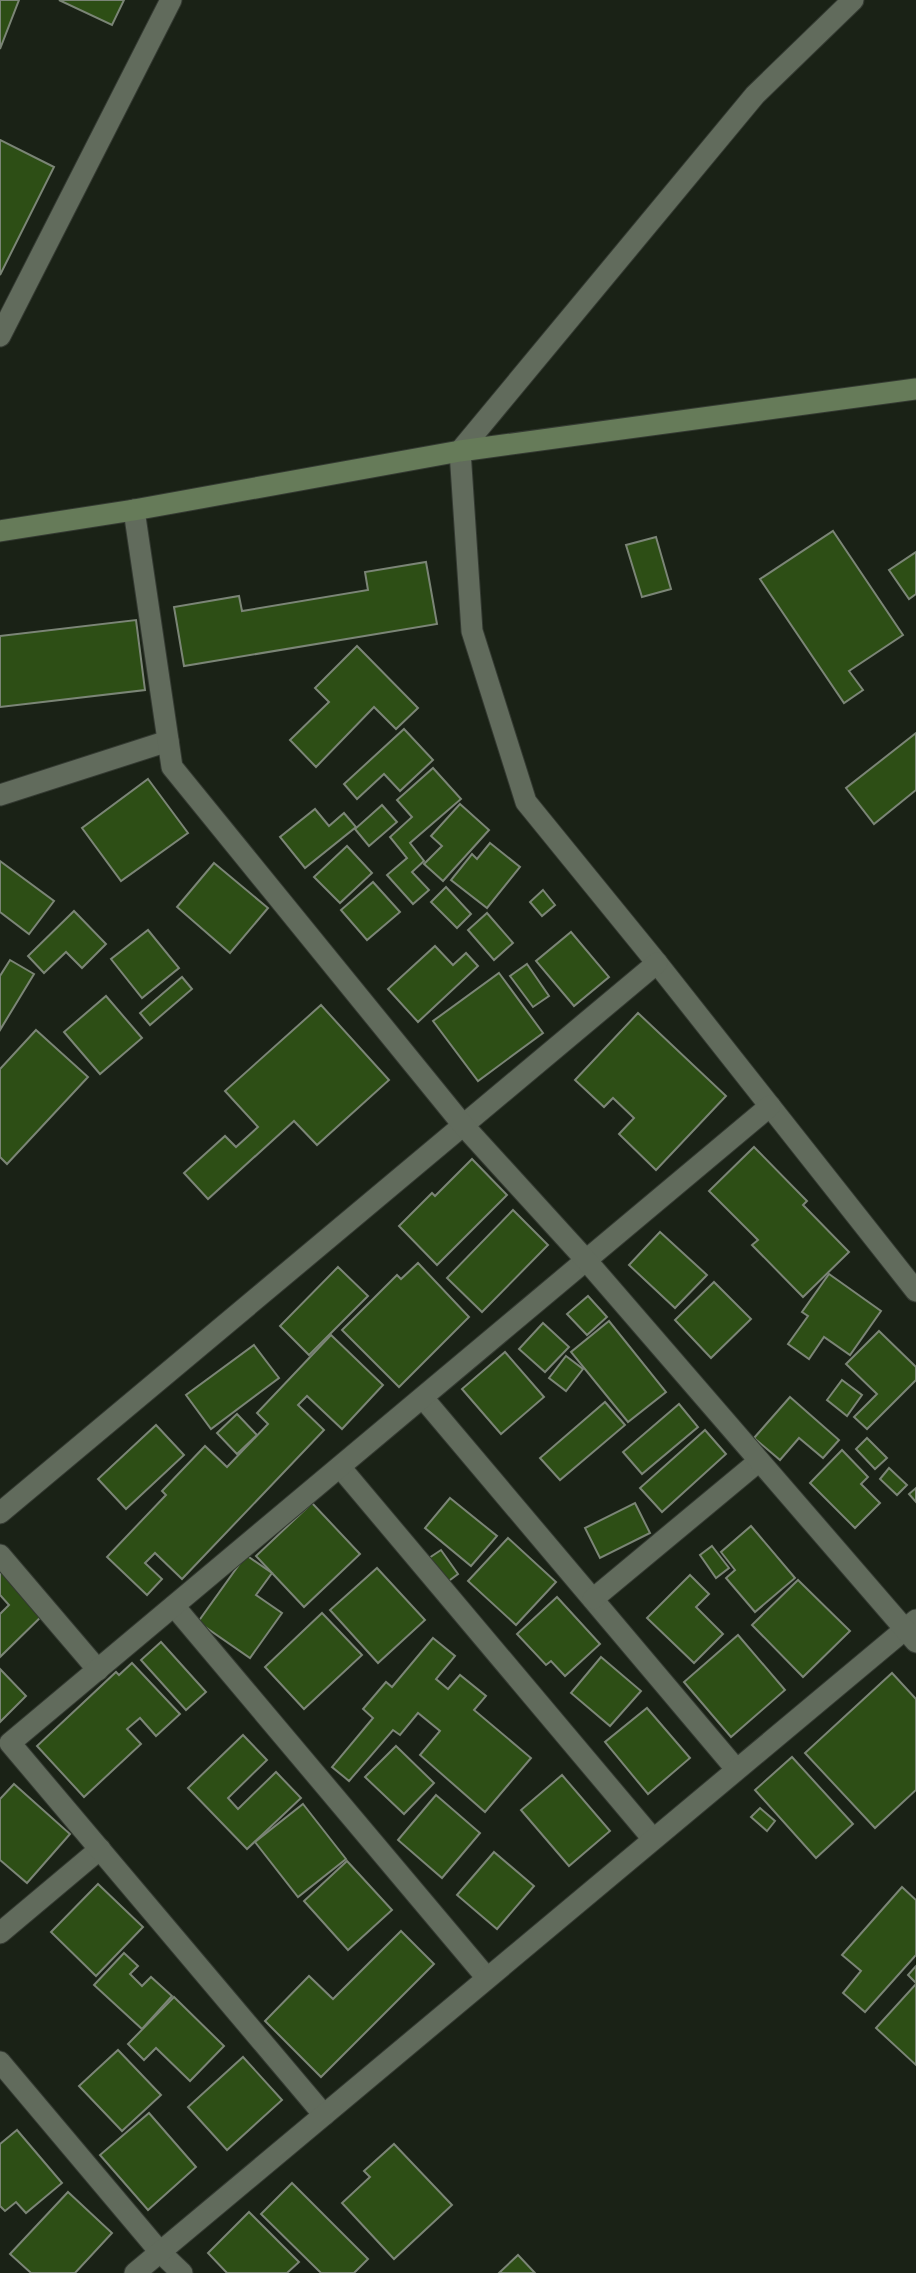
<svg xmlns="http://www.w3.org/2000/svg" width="916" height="2273" font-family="Jost,sans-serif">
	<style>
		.building { fill: #2d4e15; stroke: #7b8576; stroke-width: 2 }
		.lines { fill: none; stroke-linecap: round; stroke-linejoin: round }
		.minor-casing { stroke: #343a32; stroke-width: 23 }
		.tertiary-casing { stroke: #343a32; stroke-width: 23 }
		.secondary-casing { stroke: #343a32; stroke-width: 23 }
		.minor { stroke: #616b5c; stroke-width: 21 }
		.tertiary { stroke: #616b5c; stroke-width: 21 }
		.secondary { stroke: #667b59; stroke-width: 21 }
	</style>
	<rect width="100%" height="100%" fill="#1a2216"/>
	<!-- building -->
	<g class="building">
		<path d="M0,0H19L0,49Z"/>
		<path d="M59,0H124L112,25Z"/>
		<path d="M0,140L54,167L0,275Z"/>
		<path d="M833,531L903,635L849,671L863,690L844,703L760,579Z"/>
		<path d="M656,537L671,589L642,597L626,545Z"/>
		<path d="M916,552V594L909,599L889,570Z"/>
		<path d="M426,562L437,624L184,666L174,607L239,596L242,611L368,590L365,572Z"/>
		<path d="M136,620L145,690L0,707V636Z"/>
		<path d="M357,646L418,708L396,729L374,707L316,767L290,740L329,702L315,688Z"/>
		<path d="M404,729L433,760L400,791L384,774L357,799L344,784Z"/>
		<path d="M916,733V790L874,824L846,788Z"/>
		<path d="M433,768L461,799L410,843L424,861L412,872L429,890L413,904L387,875L407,858L390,837L412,817L397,800Z"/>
		<path d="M148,779L188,833L121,881L82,828Z"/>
		<path d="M460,804L489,830L443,881L424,864L442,846L431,836Z"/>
		<path d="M382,805L397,822L369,846L355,829Z"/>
		<path d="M315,809L329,826L344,813L356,827L305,868L280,837Z"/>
		<path d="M490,843L520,867L487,908L451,880L472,854L477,859Z"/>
		<path d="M347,846L372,873L340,903L314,877Z"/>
		<path d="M0,861L54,901L29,934L0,912Z"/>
		<path d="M214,863L268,908L230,953L177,907Z"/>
		<path d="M373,882L400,912L367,940L341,910Z"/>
		<path d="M446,887L471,914L457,928L431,902Z"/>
		<path d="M543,890L555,905L542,916L530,902Z"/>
		<path d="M74,911L106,944L82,968L66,952L44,973L28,956Z"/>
		<path d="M487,913L513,943L494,960L468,930Z"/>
		<path d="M148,930L179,968L142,998L111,959Z"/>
		<path d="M571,932L609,977L574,1006L536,961Z"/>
		<path d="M435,946L453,965L466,953L478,966L418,1022L388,989Z"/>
		<path d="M10,960L34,974L0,1030V976Z"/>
		<path d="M527,964L549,996L533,1007L510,976Z"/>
		<path d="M499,973L543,1033L478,1081L433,1021Z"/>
		<path d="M182,977L192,989L150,1025L140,1013Z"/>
		<path d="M106,996L142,1038L100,1074L64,1032Z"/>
		<path d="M321,1005L389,1080L317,1145L294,1121L208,1199L184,1173L225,1136L236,1147L258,1127L225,1091Z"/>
		<path d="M638,1013L726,1096L656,1170L619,1134L634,1118L613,1098L604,1107L575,1080Z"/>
		<path d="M36,1030L88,1077L7,1164L0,1157V1069Z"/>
		<path d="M754,1147L807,1201L803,1205L849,1252L803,1297L752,1245L758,1240L709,1191Z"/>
		<path d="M472,1159L507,1195L437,1265L399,1226L432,1193L435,1196Z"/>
		<path d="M513,1210L548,1245L482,1312L447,1278Z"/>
		<path d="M660,1232L707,1275L675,1308L629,1265Z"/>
		<path d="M418,1263L469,1317L399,1387L342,1330L397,1275L401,1279Z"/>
		<path d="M338,1267L368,1296L309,1355L280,1326Z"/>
		<path d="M829,1274L881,1311L850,1355L824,1337L809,1359L788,1344L808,1316L802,1312Z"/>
		<path d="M714,1282L751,1319L711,1358L675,1320Z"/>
		<path d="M588,1296L607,1317L587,1335L567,1314Z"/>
		<path d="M609,1321L666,1392L628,1422L571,1352Z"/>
		<path d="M543,1323L569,1347L545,1372L519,1349Z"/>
		<path d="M879,1331L916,1367V1380L867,1429L854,1417L877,1394L846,1364Z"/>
		<path d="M331,1335L383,1385L342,1429L307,1396L298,1405L324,1430L182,1579L155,1553L145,1563L162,1579L147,1595L107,1557L166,1495L162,1491L205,1446L227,1467L268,1424L257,1413Z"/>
		<path d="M254,1345L279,1378L211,1429L186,1395Z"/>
		<path d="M505,1352L544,1397L501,1434L462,1389Z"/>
		<path d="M566,1356L583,1369L566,1391L549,1378Z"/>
		<path d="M842,1380L862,1395L847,1416L827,1400Z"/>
		<path d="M790,1397L839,1440L823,1458L799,1438L780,1460L754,1438Z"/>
		<path d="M605,1402L625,1425L560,1480L540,1458Z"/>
		<path d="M679,1404L698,1427L642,1474L623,1452Z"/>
		<path d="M237,1414L257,1435L237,1454L217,1433Z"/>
		<path d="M156,1425L184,1455L126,1509L98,1479Z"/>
		<path d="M705,1430L726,1454L662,1512L640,1488Z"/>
		<path d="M867,1438L887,1458L875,1469L856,1449Z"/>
		<path d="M842,1450L868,1477L861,1484L880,1503L855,1528L810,1483Z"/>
		<path d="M889,1468L907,1485L897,1495L880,1479Z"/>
		<path d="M916,1488V1502L909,1494Z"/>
		<path d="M450,1498L497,1536L471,1566L425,1528Z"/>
		<path d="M312,1503L360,1554L304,1607L256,1556Z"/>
		<path d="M635,1503L650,1533L600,1558L585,1528Z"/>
		<path d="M751,1526L795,1578L755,1612L726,1578L735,1570L721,1552Z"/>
		<path d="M508,1538L556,1582L516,1625L468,1581Z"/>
		<path d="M712,1546L729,1568L716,1578L700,1555Z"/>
		<path d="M441,1550L458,1574L446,1583L429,1558Z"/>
		<path d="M246,1555L272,1573L256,1595L282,1613L250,1658L198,1622Z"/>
		<path d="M0,1563L50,1608L0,1657V1614L9,1605L0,1595Z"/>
		<path d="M377,1568L425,1620L378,1663L330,1610Z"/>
		<path d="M690,1575L709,1594L696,1607L723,1634L694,1663L647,1618Z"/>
		<path d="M798,1580L850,1631L803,1677L752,1625Z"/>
		<path d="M557,1597L600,1644L565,1676L551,1661L546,1665L517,1634Z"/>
		<path d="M322,1613L362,1655L304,1709L265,1667Z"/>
		<path d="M738,1635L785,1690L731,1737L684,1682Z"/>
		<path d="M433,1638L455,1656L436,1679L448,1689L460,1675L486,1696L474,1710L531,1758L485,1812L420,1755L440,1731L418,1713L400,1735L393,1730L349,1781L332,1767L373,1718L363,1709L386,1682L392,1687Z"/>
		<path d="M161,1642L206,1692L186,1710L141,1660Z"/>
		<path d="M601,1657L641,1691L610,1726L571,1693Z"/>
		<path d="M132,1663L180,1714L156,1736L140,1718L127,1729L141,1744L84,1797L37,1746L116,1672L119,1675Z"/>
		<path d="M0,1669L26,1696L0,1722Z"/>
		<path d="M892,1673L916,1699V1790L875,1828L805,1753Z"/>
		<path d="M647,1708L690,1758L648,1794L605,1742Z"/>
		<path d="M243,1735L267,1760L228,1798L238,1809L276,1772L301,1798L247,1849L188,1788Z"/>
		<path d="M396,1746L434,1783L404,1814L365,1777Z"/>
		<path d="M792,1757L853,1824L816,1858L755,1790Z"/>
		<path d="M562,1775L610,1831L569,1866L521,1810Z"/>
		<path d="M14,1784L70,1834L27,1883L0,1860V1799Z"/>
		<path d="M436,1795L480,1833L442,1878L398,1840Z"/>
		<path d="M303,1804L346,1859L298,1897L255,1842Z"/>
		<path d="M760,1808L775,1821L767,1831L751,1817Z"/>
		<path d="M494,1852L534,1886L497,1929L457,1895Z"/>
		<path d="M347,1861L392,1910L348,1950L304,1901Z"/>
		<path d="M98,1884L143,1927L96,1976L51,1932Z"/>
		<path d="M902,1887L916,1900V1955L865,2012L843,1993L861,1971L842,1955Z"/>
		<path d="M401,1931L434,1964L321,2077L265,2021L309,1976L333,1999Z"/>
		<path d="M124,1953L138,1966L130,1974L142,1986L151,1977L172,1996L142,2029L94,1985Z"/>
		<path d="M916,1966V1983L908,1975Z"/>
		<path d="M916,1984V2065L876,2028Z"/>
		<path d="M174,1997L224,2046L190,2081L156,2048L144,2060L128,2044Z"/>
		<path d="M118,2050L161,2095L122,2131L79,2086Z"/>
		<path d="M243,2057L282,2100L227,2150L188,2107Z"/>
		<path d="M149,2113L196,2167L148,2210L100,2155Z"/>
		<path d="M17,2130L62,2183L26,2213L16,2202L5,2211L0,2206V2144Z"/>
		<path d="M394,2144L452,2205L394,2259L342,2203L370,2177L364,2171Z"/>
		<path d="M292,2183L368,2259L354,2273H321L261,2214Z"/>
		<path d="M68,2192L112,2233L75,2273H31L10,2254Z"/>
		<path d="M249,2212L299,2262L287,2273H227L208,2253Z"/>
		<path d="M518,2255L535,2273H499Z"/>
	</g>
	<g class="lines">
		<!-- minor casing -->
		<g class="minor-casing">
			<g id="minor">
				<path d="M0,336L171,0"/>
				<path d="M460,451L472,631L526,802L657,963L916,1291"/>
				<path d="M0,795L168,741"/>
				<path d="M423,1398L736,1769"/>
				<path d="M340,1467L653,1839"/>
				<path d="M0,1513L657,963"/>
				<path d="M0,1555L98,1670"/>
				<path d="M593,1599L759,1461"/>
				<path d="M174,1606L487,1978"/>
				<path d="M0,1933L100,1849"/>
				<path d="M0,2062L160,2252L182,2273"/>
				<path d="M324,2115L10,1743L770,1106"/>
				<path d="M135,2273L916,1620"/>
			</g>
		</g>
		<!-- tertiary casing -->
		<g class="tertiary-casing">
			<g id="tertiary">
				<path d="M460,451L755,95L853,0"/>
				<path d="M134,510L172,767L463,1125L586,1260L916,1642"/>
			</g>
		</g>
		<!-- secondary casing -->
		<g class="secondary-casing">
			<path id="secondary" d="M0,531L134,510L460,451L916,389"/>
		</g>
		<!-- minor -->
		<use href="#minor" class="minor"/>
		<!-- tertiary -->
		<use href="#tertiary" class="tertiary"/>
		<!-- secondary -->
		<use href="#secondary" class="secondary"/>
	</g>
</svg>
